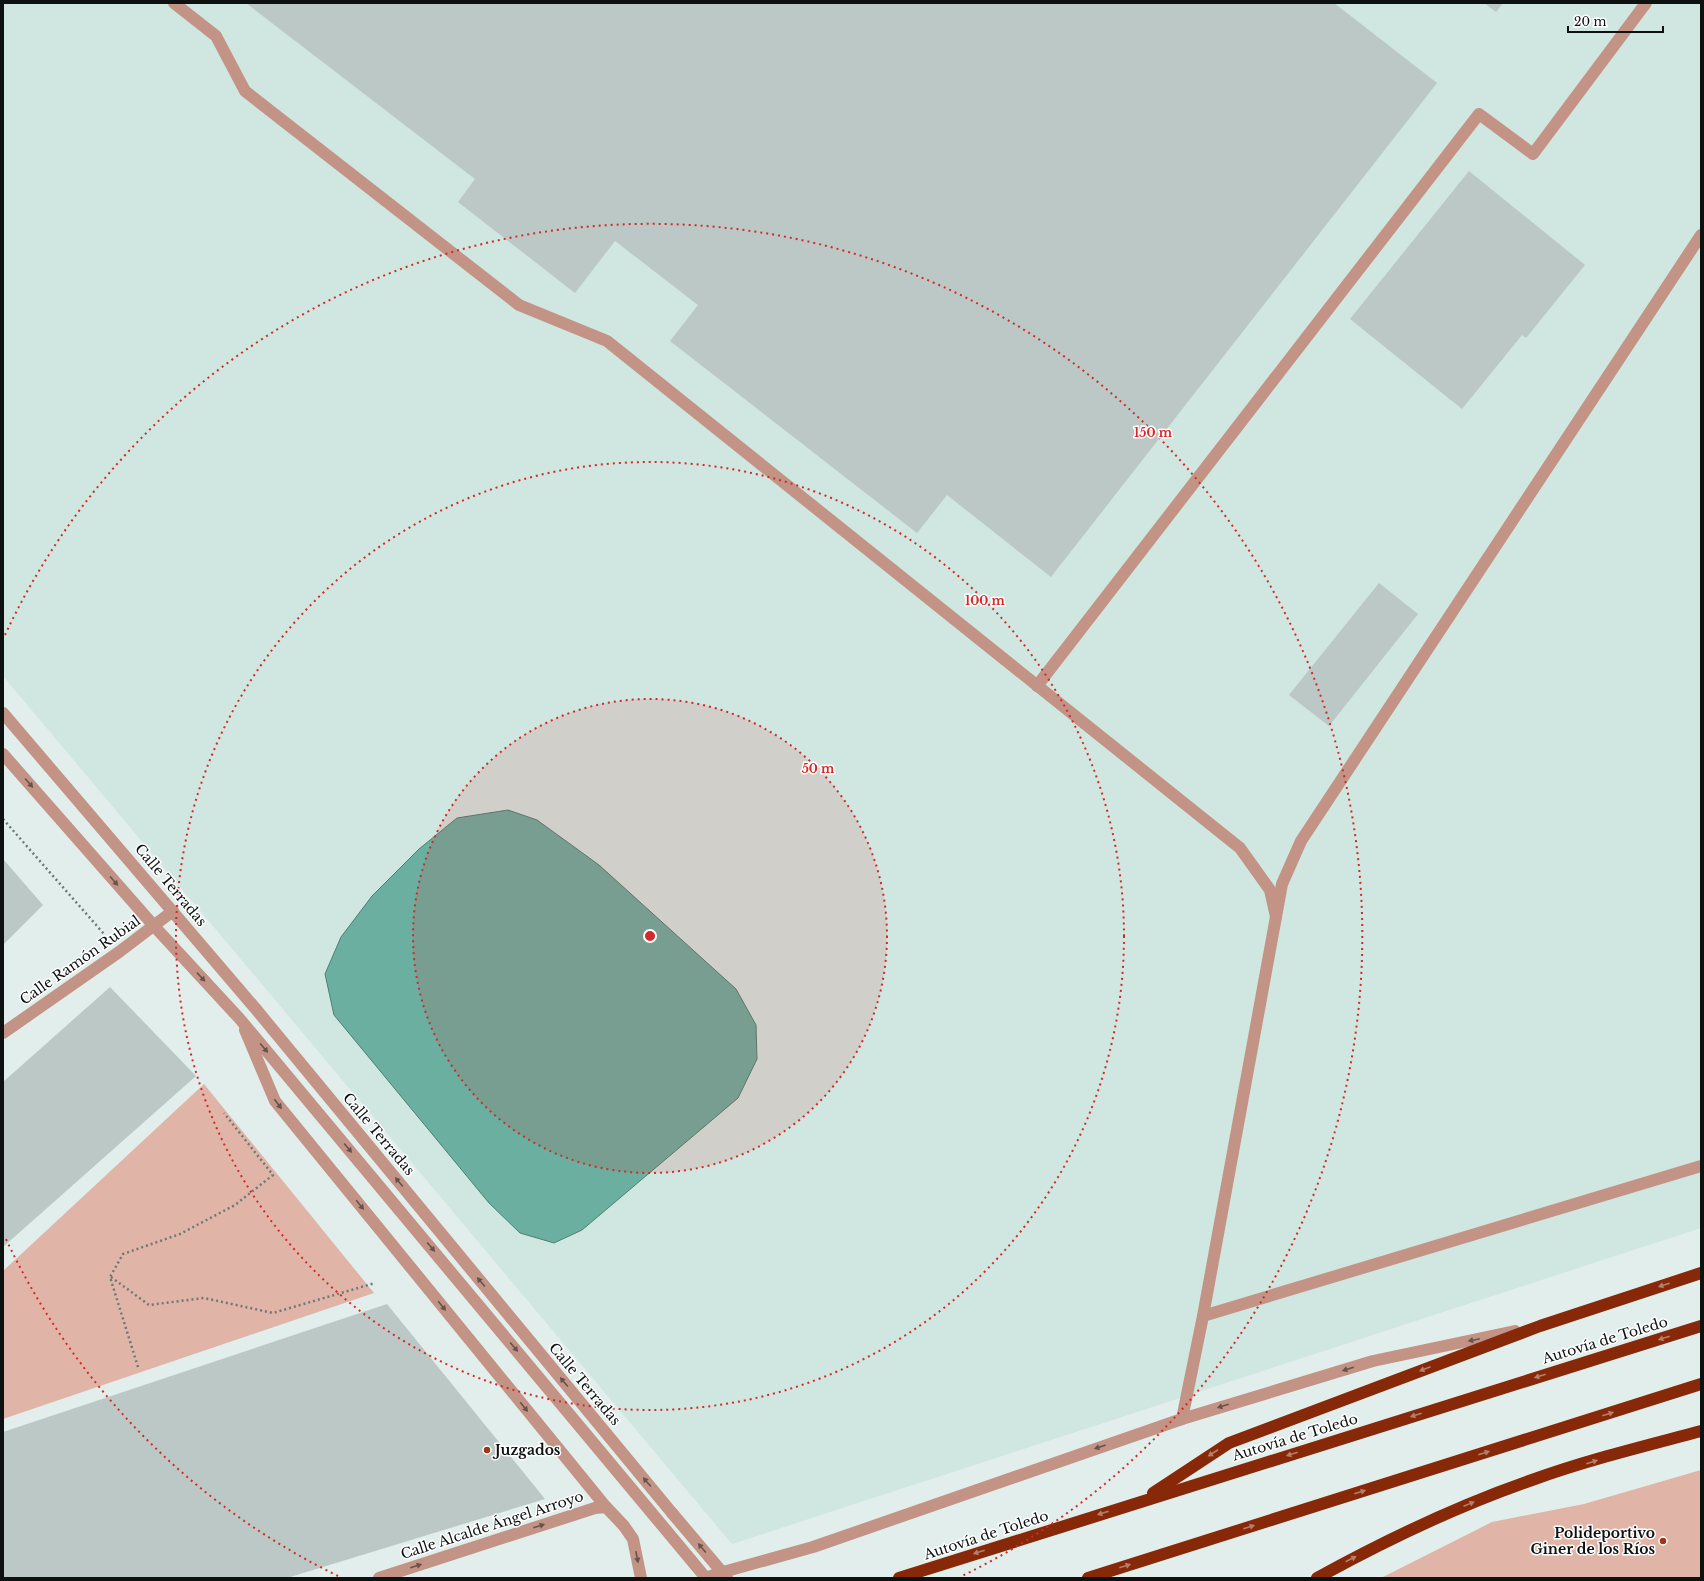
<svg xmlns="http://www.w3.org/2000/svg" width="1704" height="1581" font-family="'Libre Baskerville',serif">
	<style>
		.built { fill: #d0e6e0 }
		.green { fill: #e0b4a7 }
		.water { fill: #6aaf9f; stroke: #4e8074 }
		.building { fill: #bcc8c5 }
		.lines { fill: none; stroke-linecap: round; stroke-linejoin: round }
		.path { stroke: #707876; stroke-width: 2.5; stroke-dasharray: 2 3; stroke-linecap: butt }
		.service { stroke: #c39486; stroke-width: 12 }
		.minor { stroke: #c39486; stroke-width: 12 }
		.motorway { stroke: #872808; stroke-width: 12 }
		.minor-bridge { stroke: #c39486; stroke-width: 12 }
		.oneway { fill: #68524b }
		.oneway2 { fill: #b77e6b }
		.ring { fill: none; stroke: #d62828; stroke-width: 2; stroke-dasharray: 2 4 }
		.poi-dot { fill: #9e3716; stroke: #fff; stroke-width: 1.5 }
		.labels { text-anchor: middle; stroke-width: 3; stroke-linejoin: round; paint-order: stroke }
		.street-label { font-size: 14px; fill: #0d1110; stroke: #fff }
		.poi-label { font-size: 14px; font-weight: bold; fill: #0d1110; stroke: #fff; text-anchor: start }
		.centre { fill: #d62828; stroke: #fff; stroke-width: 2 }
		.ring-label { font-size: 12px; text-anchor: middle; font-weight: bold; fill: #d62828; stroke: #fff; stroke-width: 3; stroke-linejoin: round; paint-order: stroke }
	</style>
	<rect width="100%" height="100%" fill="#e2eeeb"/>
	<!-- built -->
	<path class="built" d="M3,3H1701V1228L732,1544L3,676Z"/>
	<!-- green -->
	<g class="green">
		<path d="M204,1084L374,1293L3,1419V1271Z"/>
		<path d="M1701,1470V1578H1381L1492,1522L1584,1504Z"/>
	</g>
	<!-- water -->
	<path class="water" d="M508,810L537,820L599,865L736,989L756,1025L757,1059L738,1098L582,1230L554,1243L520,1233L489,1203L334,1015L325,974L341,937L372,896L419,849L457,818Z"/>
	<!-- building -->
	<g class="building">
		<path d="M246,3H1334L1437,83L1051,577L947,495L917,533L670,341L698,305L615,241L575,293L458,202L475,179Z"/>
		<path d="M1484,3H1503L1496,12Z"/>
		<path d="M1469,171L1585,265L1526,338L1522,335L1462,409L1350,319Z"/>
		<path d="M1379,583L1418,614L1329,726L1289,695Z"/>
		<path d="M3,859L43,905L3,945Z"/>
		<path d="M110,987L196,1076L3,1247V1082Z"/>
		<path d="M387,1304L545,1499L287,1578H3V1432Z"/>
	</g>
	<g class="lines">
		<!-- path -->
		<g class="path">
			<path d="M3,819L104,934"/>
			<path d="M111,1277L149,1305L204,1298L273,1313L375,1283"/>
			<path d="M138,1367L110,1277L123,1254L180,1234L235,1205L273,1175L224,1113"/>
		</g>
		<!-- service -->
		<g class="service">
			<path d="M174,3L216,36L245,91L519,305L607,341L1240,848L1270,890L1276,917"/>
			<path d="M1037,686L1479,114L1533,154L1646,3"/>
			<path d="M1203,1316L1701,1166"/>
			<path d="M1182,1419L1203,1316L1282,884L1301,841L1701,235"/>
		</g>
		<!-- minor -->
		<g class="minor">
			<path d="M3,713L255,1008L672,1513"/>
			<path d="M3,754L154,926L239,1018L706,1578"/>
			<path d="M245,1030L275,1101L606,1507"/>
			<path d="M3,1033L119,952L173,911"/>
			<path d="M379,1578L595,1508L606,1507L624,1526L633,1539L641,1578"/>
			<path d="M706,1578L716,1574L813,1547L1182,1419L1373,1361L1515,1331"/>
		</g>
		<!-- motorway -->
		<g class="motorway">
			<path d="M1153,1493L1229,1443L1540,1326L1701,1273"/>
			<path d="M899,1578L1701,1326"/>
			<path d="M1088,1578L1701,1384"/>
			<path d="M1317,1578C1386,1540 1457,1506 1532,1480C1587,1460 1645,1446 1701,1431"/>
		</g>
		<!-- minor-bridge -->
		<path class="minor-bridge" d="M672,1513L727,1578"/>
	</g>
	<!-- one-way arrows -->
	<defs><path id="oneway-solid" d="M-6-.8H1V-3.2L6.5 0L1 3.2V.8H-6Z"/></defs>
	<g class="oneway">
		<use href="#oneway-solid" transform="translate(29 783) rotate(49)"/>
		<use href="#oneway-solid" transform="translate(114 881) rotate(49)"/>
		<use href="#oneway-solid" transform="translate(201 977) rotate(47)"/>
		<use href="#oneway-solid" transform="translate(264 1048) rotate(50)"/>
		<use href="#oneway-solid" transform="translate(278 1104) rotate(53)"/>
		<use href="#oneway-solid" transform="translate(348 1148) rotate(50)"/>
		<use href="#oneway-solid" transform="translate(399 1182) rotate(-130)"/>
		<use href="#oneway-solid" transform="translate(360 1205) rotate(51)"/>
		<use href="#oneway-solid" transform="translate(431 1247) rotate(50)"/>
		<use href="#oneway-solid" transform="translate(481 1282) rotate(-130)"/>
		<use href="#oneway-solid" transform="translate(442 1306) rotate(51)"/>
		<use href="#oneway-solid" transform="translate(1474 1340) rotate(168)"/>
		<use href="#oneway-solid" transform="translate(514 1347) rotate(50)"/>
		<use href="#oneway-solid" transform="translate(1348 1369) rotate(163)"/>
		<use href="#oneway-solid" transform="translate(564 1382) rotate(-130)"/>
		<use href="#oneway-solid" transform="translate(1223 1406) rotate(163)"/>
		<use href="#oneway-solid" transform="translate(524 1407) rotate(51)"/>
		<use href="#oneway-solid" transform="translate(1100 1447) rotate(161)"/>
		<use href="#oneway-solid" transform="translate(647 1482) rotate(-130)"/>
		<use href="#oneway-solid" transform="translate(539 1526) rotate(-18)"/>
		<use href="#oneway-solid" transform="translate(702 1548) rotate(-130)"/>
		<use href="#oneway-solid" transform="translate(637 1557) rotate(79)"/>
		<use href="#oneway-solid" transform="translate(416 1566) rotate(-18)"/>
	</g>
	<g class="oneway2">
		<use href="#oneway-solid" transform="translate(1664 1285) rotate(162)"/>
		<use href="#oneway-solid" transform="translate(1664 1338) rotate(163)"/>
		<use href="#oneway-solid" transform="translate(1425 1369) rotate(159)"/>
		<use href="#oneway-solid" transform="translate(1540 1376) rotate(163)"/>
		<use href="#oneway-solid" transform="translate(1608 1414) rotate(-18)"/>
		<use href="#oneway-solid" transform="translate(1416 1415) rotate(163)"/>
		<use href="#oneway-solid" transform="translate(1213 1453) rotate(147)"/>
		<use href="#oneway-solid" transform="translate(1484 1453) rotate(-18)"/>
		<use href="#oneway-solid" transform="translate(1292 1454) rotate(163)"/>
		<use href="#oneway-solid" transform="translate(1592 1462) rotate(-17)"/>
		<use href="#oneway-solid" transform="translate(1360 1492) rotate(-18)"/>
		<use href="#oneway-solid" transform="translate(1469 1504) rotate(-22)"/>
		<use href="#oneway-solid" transform="translate(1103 1513) rotate(162)"/>
		<use href="#oneway-solid" transform="translate(1249 1527) rotate(-18)"/>
		<use href="#oneway-solid" transform="translate(979 1552) rotate(162)"/>
		<use href="#oneway-solid" transform="translate(1351 1559) rotate(-27)"/>
		<use href="#oneway-solid" transform="translate(1125 1566) rotate(-18)"/>
	</g>
	<!-- distance rings -->
	<circle cx="650" cy="936" r="237" fill="#d62828" fill-opacity=".12"/>
	<g class="ring">
		<circle cx="650" cy="936" r="237"/>
		<circle cx="650" cy="936" r="474"/>
		<path d="M338 1576A712 712 0 0 1 5 1237M5 635A712 712 0 1 1 962 1576"/>
	</g>
	<!-- markers -->
	<g class="poi-dot">
		<circle cx="487" cy="1450" r="4"/>
		<circle cx="1663" cy="1541" r="4"/>
	</g>
	<g class="labels">
		<!-- street labels -->
		<g class="street-label">
			<text transform="translate(171 885) rotate(50)" y="5">Calle Terradas</text>
			<text transform="translate(80 960) rotate(-35)" y="5">Calle Ramón Rubial</text>
			<text transform="translate(379 1134) rotate(50)" y="5">Calle Terradas</text>
			<text transform="translate(1605 1340) rotate(-17)" y="5">Autovía de Toledo</text>
			<text transform="translate(585 1384) rotate(50)" y="5">Calle Terradas</text>
			<text transform="translate(1295 1437) rotate(-17)" y="5">Autovía de Toledo</text>
			<text transform="translate(492 1525) rotate(-18)" y="5">Calle Alcalde Ángel Arroyo</text>
			<text transform="translate(986 1535) rotate(-18)" y="5">Autovía de Toledo</text>
		</g>
		<!-- poi labels -->
		<g class="poi-label">
			<text x="495" y="1455">Juzgados</text>
			<text x="1655" y="1538" text-anchor="end">Polideportivo<tspan x="1655" dy="16">Giner de los Ríos</tspan></text>
		</g>
	</g>
	<circle cx="650" cy="936" r="6" class="centre"/>
	<g class="ring-label">
		<text x="1153" y="437">150 m</text>
		<text x="985" y="605">100 m</text>
		<text x="818" y="773">50 m</text>
	</g>
	<!-- border -->
	<rect width="1704" height="1581" fill="none" stroke="#0d1110" stroke-width="8"/>
	<!-- scale -->
	<path d="M1568 26v6h95v-6" fill="none" stroke="#0d1110" stroke-width="2"/>
	<text x="1574" y="26" font-size="12" fill="#0d1110" stroke="#ffffff" stroke-width="3" paint-order="stroke">20 m</text>
</svg>
